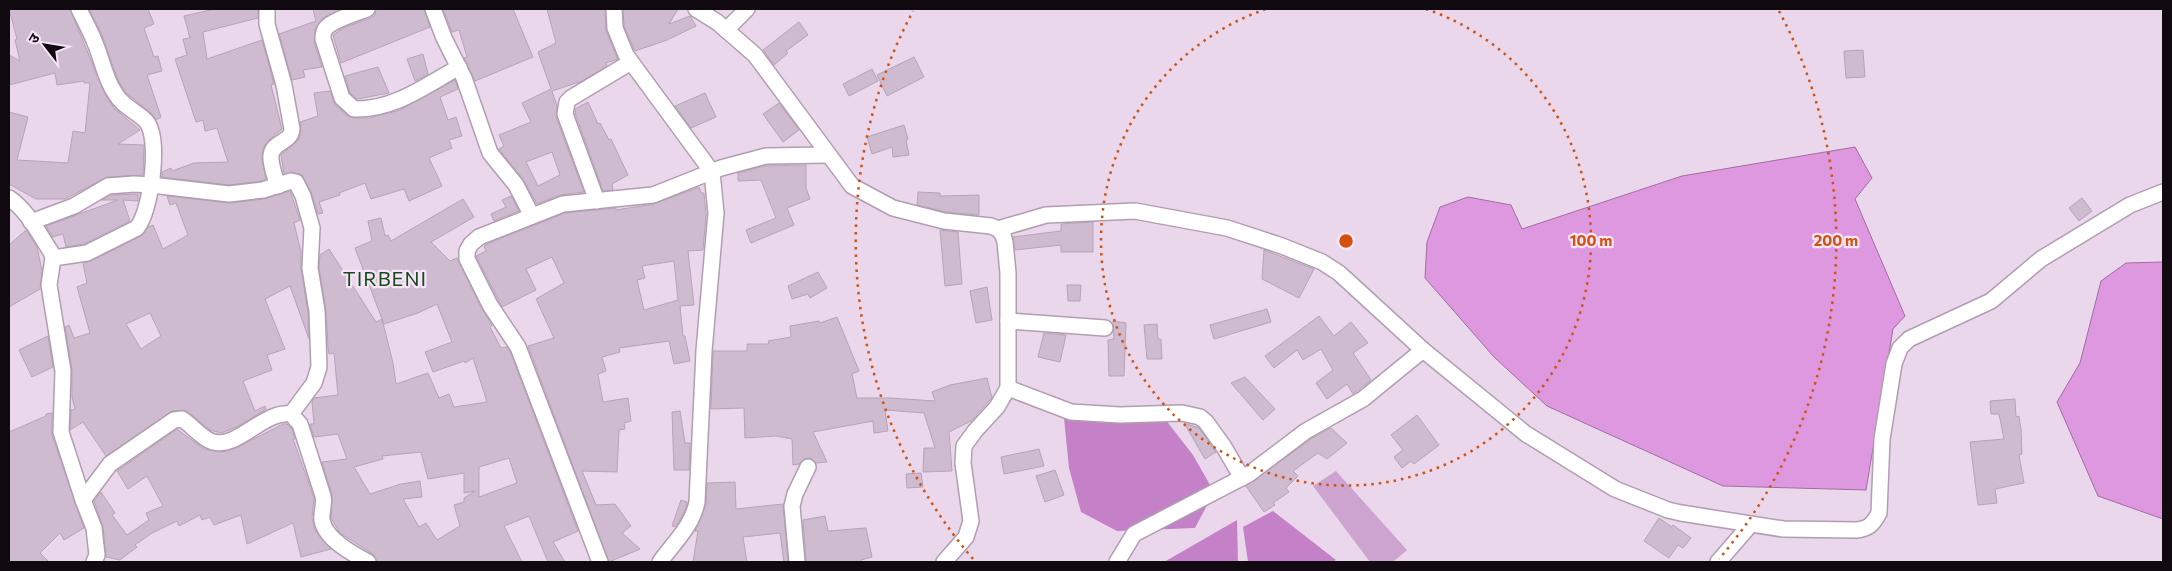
<svg xmlns="http://www.w3.org/2000/svg" width="2172" height="571" font-family="Commissioner,'Noto Sans Devanagari',sans-serif">
	<style>
		.green { fill: #cda4cf }
		.forest { fill: #c481c8 }
		.water { fill: #dd98e0; stroke: #a06da2 }
		.building { fill: #cfbbcf; stroke: #b7a3b7; fill-rule: evenodd }
		.lines { fill: none; stroke-linecap: round; stroke-linejoin: round }
		.street-casing { stroke: #b19eb1; stroke-width: 18 }
		.street { stroke: #fff; stroke-width: 15 }
		.ring { fill: none; stroke: #d2510c; stroke-width: 2.5; stroke-dasharray: 2.5 5 }
		.labels { text-anchor: middle; stroke-width: 4.5; stroke-linejoin: round; paint-order: stroke }
		.quarter-label { font-size: 20px; letter-spacing: 1px; fill: #144d1b; stroke: #f8e4f9 }
		.centre { fill: #d2510c; stroke: #f8e4f9; stroke-width: 2.5 }
		.ring-label { font-size: 15px; text-anchor: middle; font-weight: bold; fill: #d2510c; stroke: #f8e4f9; stroke-width: 4.5; stroke-linejoin: round; paint-order: stroke }
	</style>
	<rect width="100%" height="100%" fill="#ebd7eb"/>
	<!-- green -->
	<path class="green" d="M1336,471L1407,550L1393,562H1370L1313,486Z"/>
	<!-- forest -->
	<g class="forest">
		<path d="M1064,418L1165,419L1193,455L1214,492L1195,528L1117,531L1081,512L1069,468Z"/>
		<path d="M1273,511L1336,560L1333,562H1248L1243,527Z"/>
		<path d="M1237,520L1238,562H1164Z"/>
	</g>
	<!-- water -->
	<g class="water">
		<path d="M1855,147L1872,178L1855,199L1905,316L1893,329L1866,490L1723,486L1547,406L1494,357L1425,278L1427,242L1440,207L1468,197L1511,205L1522,229L1682,176Z"/>
		<path d="M2163,262V519L2098,496L2057,402L2080,363L2101,281L2126,263Z"/>
	</g>
	<!-- building -->
	<g class="building">
		<path d="M9,9H70L104,92L114,108L140,130L118,144L144,145L143,175L107,177L65,199H36L9,184V112L28,117L17,160L68,163L73,131L85,133L90,83H84V81L57,85L55,73L9,85V55L20,61L15,40L17,39Z"/>
		<path d="M89,9H148L154,24L144,28L154,57L158,56L162,71L147,75L161,117L156,120L152,114L125,92L117,78L102,35Z"/>
		<path d="M215,9H258V18L203,32L207,59L262,40L274,84L271,85L282,129L269,140L263,148L262,159L266,179L261,181L229,185L162,177V172L171,168L172,171L194,163L228,162L217,128L205,131L203,120L196,122L175,59L187,55L183,39L190,38L184,16Z"/>
		<path d="M313,9H341L323,18L315,29L314,42L322,67L303,70L305,77L292,80L279,34L316,21Z"/>
		<path d="M376,9H424L430,27L341,63L333,35L343,28L371,18L375,15Z"/>
		<path d="M443,9H513L533,57L475,81L464,58L467,57L459,30L452,32Z"/>
		<path d="M547,9H605L606,31L618,59L606,63L607,66L582,81L552,91L557,106L556,117L584,192L560,195L537,204L523,179L499,149L504,146L499,135L531,122L522,103L551,89L538,52L556,43ZM552,152L560,175L538,186L526,162Z"/>
		<path d="M623,9H678L669,24L690,16L696,26L667,40L635,51L624,26Z"/>
		<path d="M799,22L808,35L786,51L788,53L774,65L763,50Z"/>
		<path d="M1863,50L1865,77L1846,78L1844,51Z"/>
		<path d="M423,54L428,74L415,81L407,59Z"/>
		<path d="M914,57L924,77L887,96L877,75Z"/>
		<path d="M378,67L389,93L357,99L350,93L345,76Z"/>
		<path d="M872,69L878,81L849,96L843,84Z"/>
		<path d="M455,80L458,89L440,97L448,120L456,117L462,136L449,140L452,148L429,158L442,186L409,201L404,189L371,199L365,183L339,193L340,195L319,202L323,213L318,214L311,192L302,175L292,172L284,174L281,155L299,139L301,131L300,122L318,116L314,93L330,91L335,105L348,116L354,118H369L400,110Z"/>
		<path d="M705,93L716,117L691,128L675,106Z"/>
		<path d="M588,102L598,124L600,123L609,140L611,139L628,175L612,184L613,190L603,191L575,113V109Z"/>
		<path d="M779,103L799,130L783,142L763,114Z"/>
		<path d="M904,125L908,139L906,140L909,155L893,157L892,147L872,154L867,137Z"/>
		<path d="M806,165V188L810,199L787,208L794,225L751,243L746,230L776,218L761,180L738,181V173L764,166Z"/>
		<path d="M699,187L701,193H704L706,215L703,250L688,251L694,305L680,306L683,336H685L690,361L674,364L669,341L619,348L620,352L602,357L606,371L598,374L603,402L628,398L631,421L624,423L625,429L619,430L617,472L582,471L596,505L615,504L631,526L622,533L640,549L609,562L528,346L554,338L536,299L564,283L552,257L526,269L536,290L502,307L476,256L486,251L484,246L489,243L565,213L616,208V210L654,204ZM674,261L678,300L644,310L637,280L645,278L642,266Z"/>
		<path d="M290,191L300,220L294,223L301,252V269L308,312L309,339L290,286L265,299L285,349L267,355L272,370L243,381L255,411L265,406L266,409L237,427L221,433L210,430L187,411H172L106,456L83,422L70,430L71,410L75,409L72,397V370L65,327L69,325L74,338L90,333L77,287L87,283L83,263L91,261L141,236L148,227L153,225L163,249L188,235L176,203L170,205L167,196L230,203L264,199ZM150,313L161,336L141,349L126,324Z"/>
		<path d="M918,192L940,193V196L979,195V215L946,212L917,205Z"/>
		<path d="M138,194V201L123,200L130,221L84,244L66,247L63,234L53,237L46,226L118,200H102L111,195Z"/>
		<path d="M511,196L519,211L494,221L491,214L506,207L502,200Z"/>
		<path d="M2082,198L2092,211L2079,221L2069,208Z"/>
		<path d="M463,199L474,217L431,242L450,261L457,258L482,309L492,325L490,327L501,348L507,347L510,351L578,531L553,542L565,562H548L529,516L504,526L522,562H377L373,554L340,533L331,518L332,495L322,462L347,459L338,434L314,437L310,424H314L312,402L314,398L338,395L334,353L329,354L328,348L326,311L319,267L320,255L329,249L376,322L382,319L393,363L396,384L428,373L439,398L449,394L454,407L487,402L473,358L465,363L464,361L433,372L425,352L452,342L437,304L418,313L384,324L355,248L372,241L368,221L381,218L385,236L388,235L391,241ZM421,452L428,479L464,473V493L475,491L464,498V502L454,505L460,526L437,540L426,523L419,527L403,499L422,497L420,481L401,484L370,494L354,467L383,459L382,456ZM509,458L517,483L479,497V467Z"/>
		<path d="M1093,222V252H1061V245L1015,250L1013,237L1061,231V224Z"/>
		<path d="M26,230L37,247L42,271L40,289L9,307V245Z"/>
		<path d="M940,230L958,232L962,284L945,286Z"/>
		<path d="M1264,250L1314,269L1299,298L1262,279Z"/>
		<path d="M818,272L827,288L810,298L808,294L792,299L788,286Z"/>
		<path d="M1067,285H1081L1080,301H1068Z"/>
		<path d="M987,287L992,320L976,323L970,291Z"/>
		<path d="M1267,309L1271,322L1214,339L1210,325Z"/>
		<path d="M1319,316L1334,336L1351,322L1368,343L1353,353L1371,380L1353,394L1347,384L1327,399L1316,383L1333,370L1321,349L1303,360L1297,350L1274,368L1265,356Z"/>
		<path d="M837,317L859,371L852,374L857,398H890L935,401L932,392L950,385L987,378L992,398L989,401L971,421L949,432L952,471L923,472L924,448H935L924,413L885,410L888,431L874,433L873,421L813,432L827,462L816,463L812,459L807,458L799,464L793,465L792,439L776,436L745,438L744,408L711,409L713,351H747V344H769L768,341L791,337L790,326L819,321L820,323Z"/>
		<path d="M1113,321L1126,323L1124,376H1109L1108,340L1114,339Z"/>
		<path d="M1157,324L1158,339H1161L1162,359H1147L1144,325Z"/>
		<path d="M1044,333L1066,335L1060,362L1038,357Z"/>
		<path d="M48,336L53,367L32,377L19,350Z"/>
		<path d="M1245,377L1275,409L1263,420L1231,383Z"/>
		<path d="M2015,399L2016,417L2019,416L2021,429L2022,454L2019,455L2024,483L1995,489L1997,503L1978,505L1970,442L2004,439L1999,414H1991L1990,401Z"/>
		<path d="M680,411L685,443H690L689,470H674L672,412Z"/>
		<path d="M52,413V435L84,528L64,540L60,533L40,553L49,562H9V432L46,416V414Z"/>
		<path d="M1417,415L1439,445L1414,464L1411,461L1402,468L1394,457L1403,450L1391,435Z"/>
		<path d="M1184,423L1199,428L1216,452L1205,459Z"/>
		<path d="M283,424H287L292,429L295,439H293L314,498L312,518L315,530L331,549L301,557L293,523L247,544L241,515L214,525L210,517L202,520L200,515L179,526L177,521L152,533L135,545L137,547L120,560L106,557L103,527L94,501L101,492L115,513L112,515L127,535L149,520L146,513L163,506L147,476L128,489L117,471L177,429L204,449L222,452L236,448Z"/>
		<path d="M1331,428L1347,443L1327,459L1318,453L1293,471L1298,476L1286,488L1289,492L1273,503L1275,505L1264,512L1246,486L1311,439Z"/>
		<path d="M1039,449L1044,466L1004,474L1001,457Z"/>
		<path d="M1055,470L1064,495L1045,502L1036,476Z"/>
		<path d="M921,473L923,487L907,488L906,474Z"/>
		<path d="M735,482L736,509L783,504L788,562H784L780,533L743,537L747,562H693L698,531H695L706,504L707,483Z"/>
		<path d="M681,500L687,502L686,508L676,527L672,526Z"/>
		<path d="M825,516L828,531L866,528L872,557L861,560V562H806L803,520Z"/>
		<path d="M1659,518L1672,527L1673,525L1691,538L1683,548L1678,545L1669,558L1644,541Z"/>
	</g>
	<g class="lines">
		<!-- street casing -->
		<g class="street-casing">
			<g id="street">
				<path d="M267,9V24L284,85L292,129C291,143 273,141 271,155C270,164 275,177 278,186"/>
				<path d="M367,9C357,13 333,20 326,28C323,31 323,35 323,39L342,98L354,109C394,110 425,86 459,67"/>
				<path d="M433,9L444,38L464,78L490,153L516,185L532,216"/>
				<path d="M614,9L615,28L626,55L712,172L716,213L704,351L697,502C692,527 674,542 660,562"/>
				<path d="M696,9L717,22L755,55L852,186L893,208L944,221L991,226L998,229L1003,235L1005,242L1008,273V388L997,407L975,431L964,446L963,463L971,521L966,537L944,562"/>
				<path d="M726,30L747,9"/>
				<path d="M9,198C28,211 38,232 51,252L53,258L49,285L63,371L61,432L83,500L94,528L97,555L94,562"/>
				<path d="M597,201L565,114L567,102L571,98L631,62"/>
				<path d="M31,222L74,206L108,186L134,184L151,185L229,194L263,190L291,181L296,182L303,196L312,228L310,268L317,311L319,367L314,383L291,414"/>
				<path d="M998,229L1046,215L1135,211L1227,228L1282,246L1322,262L1339,273L1423,350L1526,434L1615,489L1668,510L1681,513L1783,529L1856,530C1869,529 1873,524 1879,513L1882,439L1894,364L1900,348L1909,339L1991,301L2041,259L2130,205L2163,192"/>
				<path d="M53,258L87,253L137,228C151,211 161,138 146,121C136,111 122,106 115,93C105,79 102,59 95,43C91,32 84,20 79,9"/>
				<path d="M1008,321L1105,328"/>
				<path d="M1008,388L1071,412L1120,415L1182,413L1200,417L1206,422L1224,447L1242,478"/>
				<path d="M83,500L110,464L174,420L182,419C193,426 202,439 213,442C238,449 264,410 291,414L300,424L323,496C325,505 321,512 322,520C325,539 353,554 368,562"/>
				<path d="M600,562L518,347L490,305L467,259V251L471,244L479,237L563,204L653,195L721,168L766,156L828,155"/>
				<path d="M797,562L792,506L795,494L808,467"/>
				<path d="M1117,562L1134,534L1249,474L1306,431L1363,399L1423,350"/>
				<path d="M1718,562L1751,524"/>
			</g>
		</g>
		<!-- street -->
		<use href="#street" class="street"/>
	</g>
	<!-- distance rings -->
	<g class="ring">
		<path d="M1426 9A245 245 0 1 1 1266 9"/>
		<path d="M973 559A490 490 0 0 1 913 11M1779 11A490 490 0 0 1 1719 559"/>
	</g>
	<g class="labels">
		<!-- quarter labels -->
		<g class="quarter-label">
			<text x="385" y="286">TIRBENI</text>
		</g>
	</g>
	<circle cx="1346" cy="241" r="8" class="centre"/>
	<g class="ring-label">
		<text x="1591" y="246">100 m</text>
		<text x="1836" y="246">200 m</text>
	</g>
	<!-- border -->
	<rect width="2172" height="571" fill="none" stroke="#100a10" stroke-width="20"/>
	<!-- north arrow -->
	<g transform="translate(45 45) rotate(301)" stroke="#f8e4f9" stroke-width="4" paint-order="stroke">
	<path d="M0-4L9 19L0 12L-9 19Z" fill="#100a10"/>
	<text y="-8" font-size="14" font-weight="bold" text-anchor="middle" fill="#100a10">उ</text>
	</g>
</svg>
